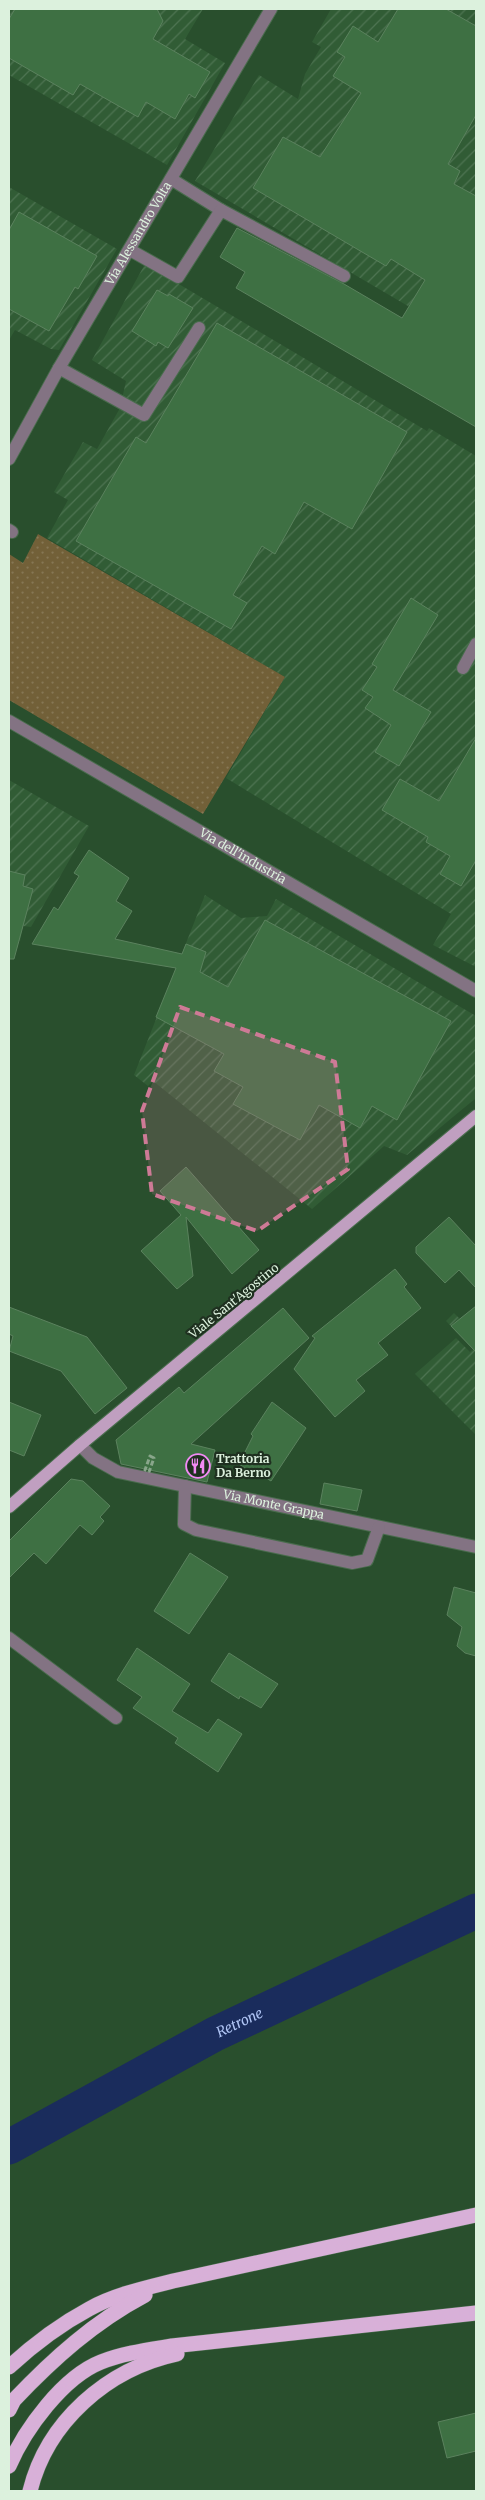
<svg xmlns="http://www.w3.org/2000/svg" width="485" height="2500" font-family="Merriweather,serif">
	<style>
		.industrial { fill: url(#industrial-furrows) }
		.grass { fill: url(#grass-dots) }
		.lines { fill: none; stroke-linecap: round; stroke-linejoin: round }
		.river { stroke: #1a2c5c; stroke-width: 35 }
		.building { fill: #3e7043; stroke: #5b825e }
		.minor-casing { stroke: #496c4d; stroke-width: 14 }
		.major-casing { stroke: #496c4d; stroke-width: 14 }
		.highway-casing { stroke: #496c4d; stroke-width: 16 }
		.path { stroke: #89a68b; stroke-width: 3; stroke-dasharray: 5 2.5; stroke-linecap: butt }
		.minor { stroke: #837383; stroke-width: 12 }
		.major { stroke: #c09fc0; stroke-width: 12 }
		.highway { stroke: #d8b0d8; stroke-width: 15 }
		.marked { fill: #ce7a96; fill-opacity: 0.2; stroke: #ce7a96; stroke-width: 4; stroke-dasharray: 10 6; stroke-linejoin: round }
		.labels { text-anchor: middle; stroke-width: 4.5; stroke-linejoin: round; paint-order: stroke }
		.street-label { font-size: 12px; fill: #dcf1dd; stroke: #1f3020 }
		.poi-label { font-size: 12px; font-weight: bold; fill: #dcf1dd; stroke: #1f3020; text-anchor: start }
		.water-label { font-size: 14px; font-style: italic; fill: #b0c5f5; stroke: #1f3020 }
	</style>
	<defs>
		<pattern id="industrial-furrows" width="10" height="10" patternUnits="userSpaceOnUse" patternTransform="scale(1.25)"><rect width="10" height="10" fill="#315c35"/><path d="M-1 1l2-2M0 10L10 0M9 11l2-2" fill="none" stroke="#4e7452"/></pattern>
		<pattern id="grass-dots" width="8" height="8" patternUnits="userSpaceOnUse" patternTransform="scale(1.25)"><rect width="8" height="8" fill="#726038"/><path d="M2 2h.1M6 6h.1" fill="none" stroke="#867754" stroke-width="1.8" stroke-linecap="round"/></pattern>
	</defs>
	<rect width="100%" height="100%" fill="#294f2d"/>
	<!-- industrial -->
	<g class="industrial">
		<path d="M9,9H203L185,39L225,63L167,165L9,75Z"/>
		<path d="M331,9H476V346L195,181L259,75L298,99L305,74L321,47L312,42Z"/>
		<path d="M9,187L117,249L59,350L51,349L15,330L9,340Z"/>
		<path d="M145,264L427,431L429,428L476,456V967L433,945L451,914L226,778L285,677L47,538L68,500L54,492L83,442L97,449L120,408L126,381L92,360Z"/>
		<path d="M9,780L89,826L31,927L23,926L20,941L9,939Z"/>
		<path d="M205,895L241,918L267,916L276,899L476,1016V1098L407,1155L384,1146L312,1209L153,1081L148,1086L134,1075Z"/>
		<path d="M476,1306V1435L415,1374L456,1338L470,1352L473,1349L446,1321L454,1313L460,1319Z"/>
	</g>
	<!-- grass -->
	<path class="grass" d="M38,534L285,677L203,814L9,700V554L23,563Z"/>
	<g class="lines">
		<!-- river -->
		<path class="river" id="s1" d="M9,2147L215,2034L476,1911"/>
	</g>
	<!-- building -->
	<g class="building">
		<path d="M15,9H157L163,21L153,39L210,72L195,98L189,94L175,119L146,102L138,117L80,84L73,95L9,58V19Z"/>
		<path d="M398,9H446L476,26V115L448,164L460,171L454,184L476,196V427L236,288L245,272L220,257L237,228L344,284L402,318L425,280L391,259L386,266L253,188L283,137L320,157L361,93L333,76L345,57L337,52L353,26L378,42Z"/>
		<path d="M19,212L97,256L78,289L75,287L49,331L9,309V230Z"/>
		<path d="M157,290L168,296L169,294L193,308L168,348L158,342L156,346L132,331Z"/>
		<path d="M217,323L407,432L352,529L304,502L275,554L262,546L233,595L247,603L231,629L76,541L136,437L146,443Z"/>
		<path d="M411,598L438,615L393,690L431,712L399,766L375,752L391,725L365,708L373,697L362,690L377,667L372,664Z"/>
		<path d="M476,738V860L461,886L440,874L450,856L426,842L428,837L382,810L400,779L439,801Z"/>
		<path d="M89,850L129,878L116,901L132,911L115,939L182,954L186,944L206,952L200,972L228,987L265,920L451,1021L397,1120L372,1106L360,1128L319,1105L300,1140L233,1104L243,1087L214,1071L224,1054L156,1017L176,968L32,944L54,907L58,910L79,876L74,873Z"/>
		<path d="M9,871L25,875L23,886L33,889L14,959H9Z"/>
		<path d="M186,1167L259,1250L232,1274L186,1217L193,1276L177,1289L141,1251L181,1215L160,1191Z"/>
		<path d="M449,1217L476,1246V1288L459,1270L445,1283L416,1253V1247Z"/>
		<path d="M395,1269L407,1284L404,1287L421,1308L378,1343L388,1355L356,1380L365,1391L335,1417L294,1369L315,1338L312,1336Z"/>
		<path d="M476,1306V1352L451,1326Z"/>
		<path d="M9,1307L87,1337L127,1388L95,1414L61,1371L9,1351L13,1336L9,1334Z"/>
		<path d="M283,1308L309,1338L191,1444L215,1450L207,1482L121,1464L116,1440L179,1387L184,1393Z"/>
		<path d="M9,1402L41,1415L24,1456L9,1450Z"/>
		<path d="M272,1402L306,1428L271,1481L255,1471L253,1474L239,1464L253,1436L251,1434Z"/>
		<path d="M71,1479L83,1481L110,1506L100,1517L104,1521L92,1535L80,1525L46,1564L34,1553L9,1578V1541Z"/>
		<path d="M324,1483L362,1490L357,1511L320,1504Z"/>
		<path d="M190,1553L228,1577L189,1634L154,1611Z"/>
		<path d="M454,1587L476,1593V1656L465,1653L457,1646L462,1627L447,1615Z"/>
		<path d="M137,1648L190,1684L172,1711L208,1733L218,1719L242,1734L218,1772L175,1743L178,1738L133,1708L142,1697L117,1680Z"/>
		<path d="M229,1653L278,1684L261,1708L240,1696L239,1699L211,1681Z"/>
		<path d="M476,2413V2451L447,2458L438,2422Z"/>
	</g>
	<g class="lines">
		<!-- minor casing -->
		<g class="minor-casing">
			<g id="minor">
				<path d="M171,179L221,210"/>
				<path d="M130,250L178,277L221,210L344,276"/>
				<path d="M59,368L144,415L199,328"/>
				<path id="s2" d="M9,459L59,368L271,9"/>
				<path d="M9,530L12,532"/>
				<path d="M463,668L476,644"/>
				<path id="s3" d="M9,721L476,991"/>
				<path id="s4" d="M80,1445L93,1458L118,1472L476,1547"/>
				<path d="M185,1486L184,1524L196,1530L352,1563L367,1560L379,1527"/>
				<path d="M9,1638L116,1718"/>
			</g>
		</g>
		<!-- major casing -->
		<g class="major-casing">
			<path id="major" d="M9,1507L80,1445L476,1116"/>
		</g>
		<!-- highway casing -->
		<g class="highway-casing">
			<g id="highway">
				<path d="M9,2367C33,2345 61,2324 89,2309C114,2295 145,2288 173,2281L476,2215"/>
				<path d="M9,2410L14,2400C53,2359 94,2322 145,2295"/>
				<path d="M9,2466C25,2429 63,2377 101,2362C124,2353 148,2350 172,2346L476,2313"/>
				<path d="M30,2491C47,2422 107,2369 177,2354"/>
			</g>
		</g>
		<!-- path -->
		<path class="path" d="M150,1456L154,1458L149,1472L145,1470Z"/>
		<!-- minor -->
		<use href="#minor" class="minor"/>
		<!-- major -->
		<use href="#major" class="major"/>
		<!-- highway -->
		<use href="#highway" class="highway"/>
	</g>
	<!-- marked area -->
	<path class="marked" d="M180,1007L335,1062L348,1169L257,1231L152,1194L142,1111Z"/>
	<!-- icons -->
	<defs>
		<g id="restaurant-ring" transform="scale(1.25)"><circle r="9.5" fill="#1f3020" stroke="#f18af4" stroke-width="1.5"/><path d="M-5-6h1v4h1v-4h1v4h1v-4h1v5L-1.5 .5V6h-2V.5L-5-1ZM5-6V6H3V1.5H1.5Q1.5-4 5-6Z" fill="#f18af4"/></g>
	</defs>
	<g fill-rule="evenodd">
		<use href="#restaurant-ring" x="198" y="1466"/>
	</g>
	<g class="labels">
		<!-- street labels -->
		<g class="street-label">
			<text dy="4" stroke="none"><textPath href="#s2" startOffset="260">Via Alessandro Volta</textPath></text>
			<text dy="4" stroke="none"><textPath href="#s3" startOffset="270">Via dell'industria</textPath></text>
			<text transform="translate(234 1301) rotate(-39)" y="4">Viale Sant'Agostino</text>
			<text dy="4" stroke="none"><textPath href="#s4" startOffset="206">Via Monte Grappa</textPath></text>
		</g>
		<!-- poi labels -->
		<g class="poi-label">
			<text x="216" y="1463">Trattoria<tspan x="216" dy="14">Da Berno</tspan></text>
		</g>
		<!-- water labels -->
		<g class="water-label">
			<text dy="5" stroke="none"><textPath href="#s1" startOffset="262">Retrone</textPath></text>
		</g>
	</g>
	<!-- border -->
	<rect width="485" height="2500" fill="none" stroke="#dcf1dd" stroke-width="20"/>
</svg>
